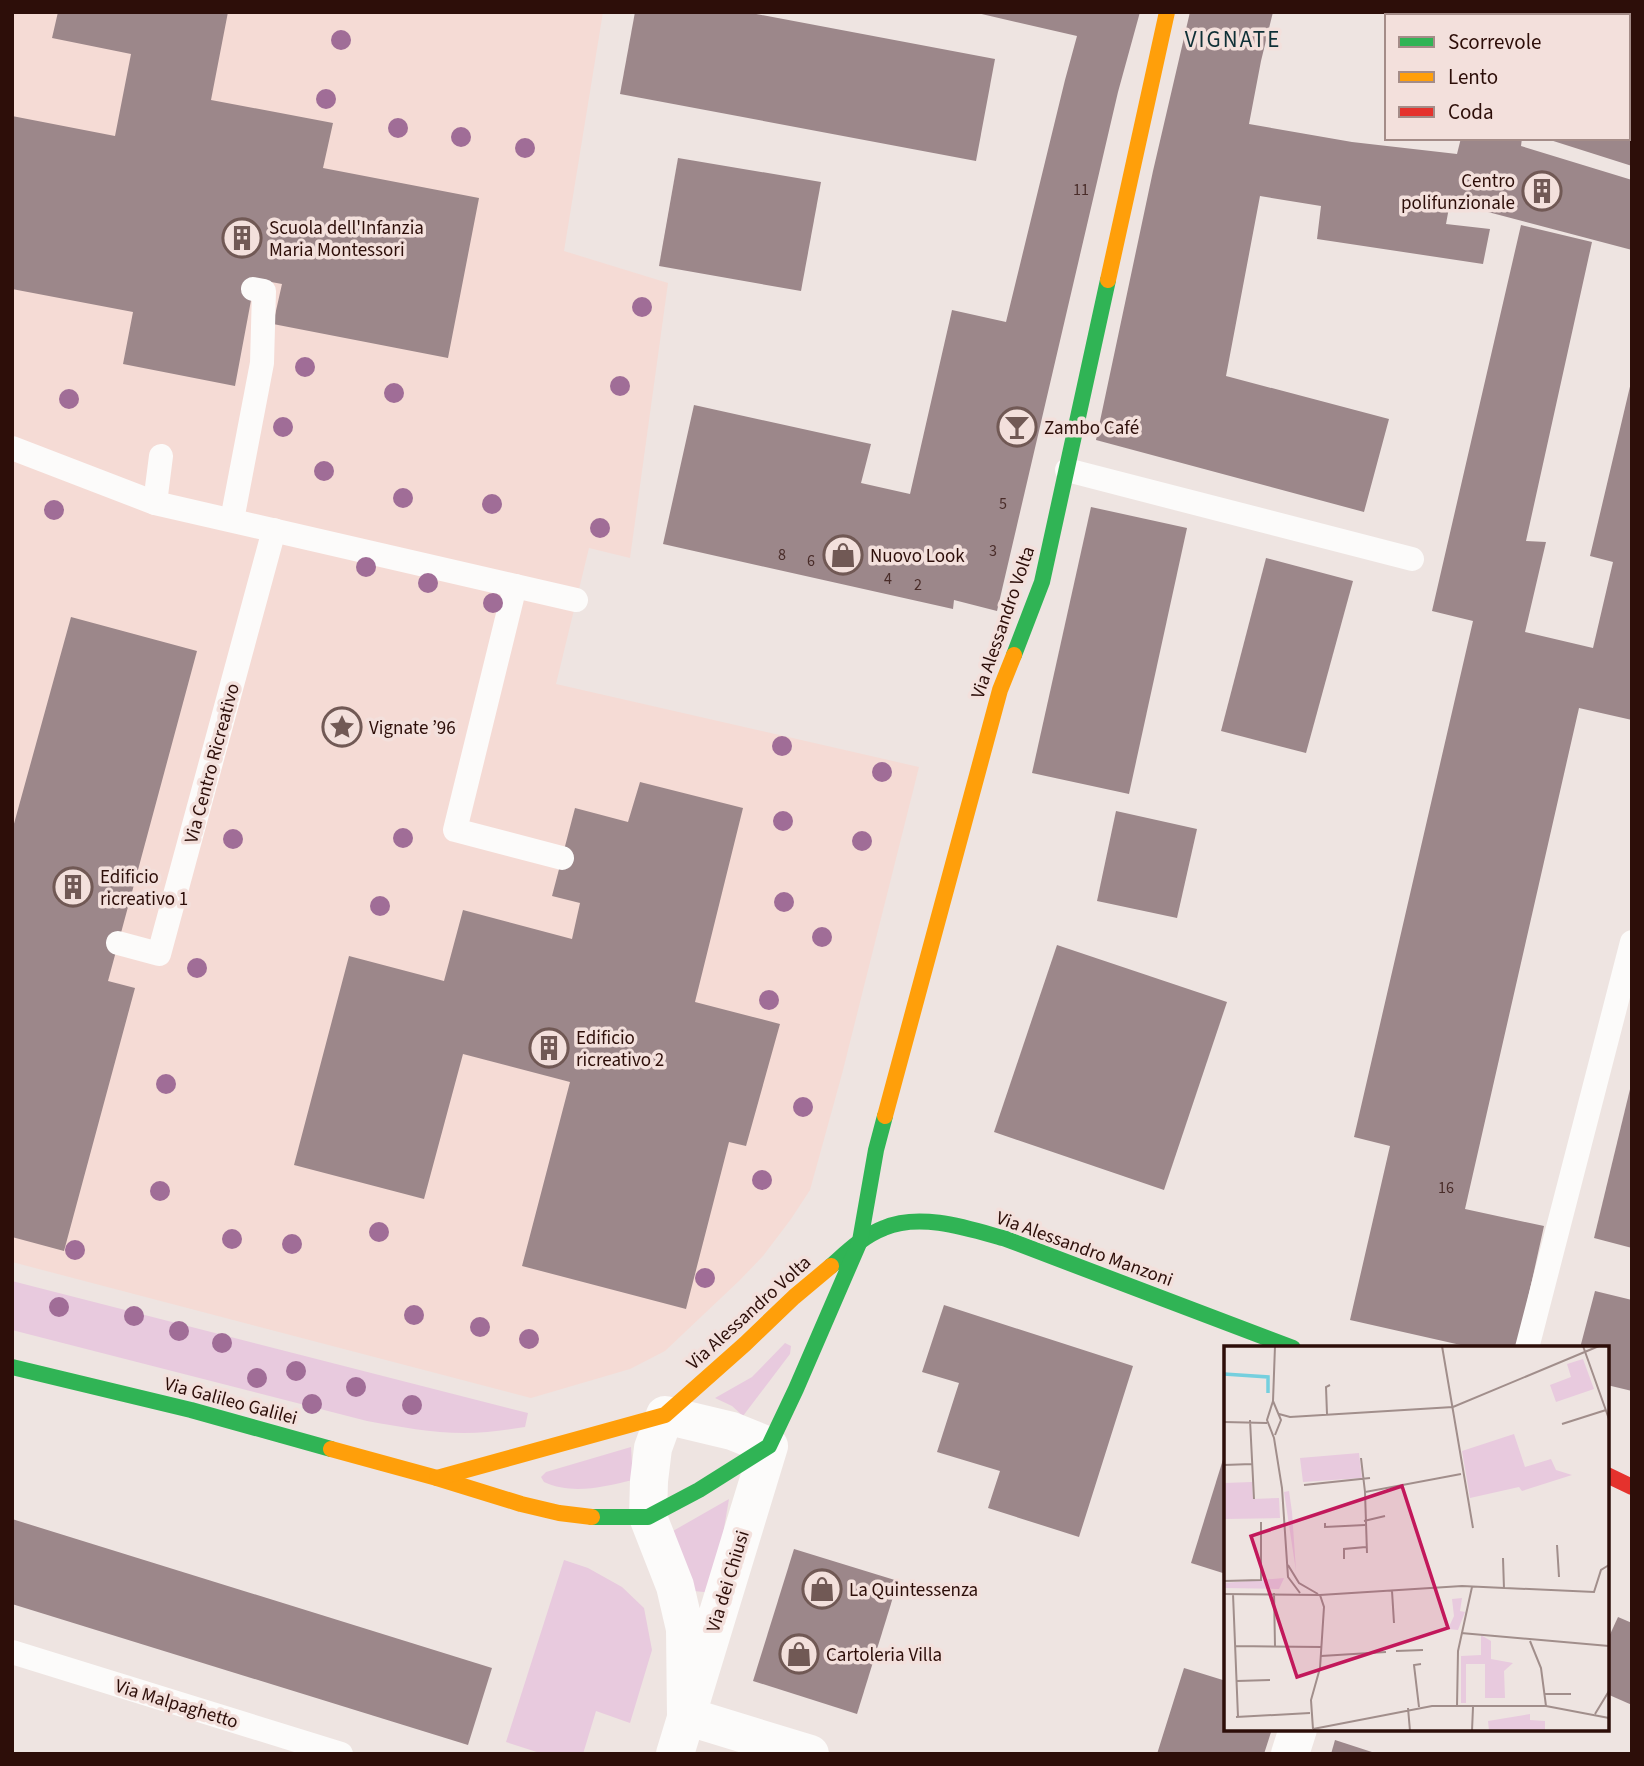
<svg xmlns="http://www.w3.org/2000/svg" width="1644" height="1766" font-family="'Source Sans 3',sans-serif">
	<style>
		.built { fill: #f5dbd5 }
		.green { fill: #e8cade }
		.building { fill: #9c878a }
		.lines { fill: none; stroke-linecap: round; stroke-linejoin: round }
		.lane { stroke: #fcfbfa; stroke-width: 24 }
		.street { stroke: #fcfbfa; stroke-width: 38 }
		.fast { stroke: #30b455; stroke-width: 16 }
		.slow { stroke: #ff9f0a; stroke-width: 16 }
		.jam { stroke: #e5322d; stroke-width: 16 }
		.tree { fill: #a06d97 }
		.labels { text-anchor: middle; stroke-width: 7; stroke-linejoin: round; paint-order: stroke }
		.number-label { font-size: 16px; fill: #492c29 }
		.poi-label { font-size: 19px; fill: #2d0e09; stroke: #f3e0dc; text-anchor: start }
		.street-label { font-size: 19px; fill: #2d0e09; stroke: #f3e0dc }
		.quarter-label { font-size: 23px; letter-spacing: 2px; fill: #0e3036; stroke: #f3e0dc }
		.inset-river { fill: none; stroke: #75cfde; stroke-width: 3.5 }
		.inset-road { fill: none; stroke: #a18e8b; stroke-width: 2 }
		.view { fill: #c2185b; fill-opacity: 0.15; stroke: #c2185b; stroke-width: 3.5 }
		.inset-edge { fill: none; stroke: #2d0e09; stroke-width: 3.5 }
	</style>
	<rect width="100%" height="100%" fill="#eee4e1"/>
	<!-- built -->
	<path class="built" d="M12,12H603L564,251L668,283L630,558L589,548L556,684L919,767L842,1074L810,1190L791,1219L763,1256L740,1280L665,1351L630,1369L531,1398L12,1262Z"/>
	<!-- green -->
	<g class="green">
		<path d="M12,1281L528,1413L525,1427C512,1429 499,1431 487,1432C446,1436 407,1428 367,1421L12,1330Z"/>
		<path d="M785,1343L791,1346L790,1354L743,1416L732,1406L715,1398L752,1377Z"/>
		<path d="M631,1447L633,1480C603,1487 572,1495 544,1482L541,1477L546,1472Z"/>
		<path d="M729,1499L713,1593L694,1591L673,1531Z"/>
		<path d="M564,1560L588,1568L622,1587L644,1608L652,1650L630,1723L596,1711L583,1754H543L506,1742Z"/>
	</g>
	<!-- building -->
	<g class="building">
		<path d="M58,12H228L211,100L333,123L323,168L479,198L448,358L273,324L282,284L255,279L235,386L123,364L133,312L12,289V116L115,136L131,54L52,38Z"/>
		<path d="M635,12H746L995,59L976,161L620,94Z"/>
		<path d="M973,12H1140L1118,92L997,611L954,600L953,609L663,544L694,405L871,444L861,483L910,494L952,310L1006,322L1065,80L1077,36Z"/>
		<path d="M1190,12H1273L1261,61L1249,124L1352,142L1457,154L1461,138H1522L1521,146L1632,180V250L1450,202L1446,224L1490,229L1483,264L1317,239L1321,206L1260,196L1226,376L1389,419L1364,512L1096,440L1153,171Z"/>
		<path d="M1494,12H1561L1559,16H1493Z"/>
		<path d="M1628,57L1632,58V166L1547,139L1628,138Z"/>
		<path d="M678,158L821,182L801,291L659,266Z"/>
		<path d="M1521,225L1592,242L1526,541L1546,542L1525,632L1593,648L1613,562L1590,556L1632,378V720L1579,708L1465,1209L1544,1226L1517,1348H1474L1350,1320L1390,1146L1354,1137L1473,621L1432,611Z"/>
		<path d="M1091,507L1187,528L1129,794L1032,773Z"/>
		<path d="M1266,558L1353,581L1306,753L1221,731Z"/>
		<path d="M71,617L197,651L108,981L135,988L64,1251L12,1237V831Z"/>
		<path d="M640,782L743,808L695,1002L780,1024L746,1146L729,1142L686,1309L522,1266L570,1082L463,1054L424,1199L294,1165L349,956L444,981L463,910L572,939L580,903L552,896L575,808L628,822Z"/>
		<path d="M1116,811L1197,829L1177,918L1097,901Z"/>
		<path d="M1057,945L1227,1002L1164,1190L994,1132Z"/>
		<path d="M1631,1085H1632V1248L1594,1238Z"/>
		<path d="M1595,1291L1632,1300V1391L1607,1385V1348H1580Z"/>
		<path d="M944,1305L1133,1366L1079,1537L988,1508L1000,1471L937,1452L959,1383L922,1372Z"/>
		<path d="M1225,1453H1226V1574L1191,1563Z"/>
		<path d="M12,1519L492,1668L468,1745L12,1604Z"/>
		<path d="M794,1549L898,1581L857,1714L753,1681Z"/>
		<path d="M1618,1617L1632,1623V1705L1607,1694V1641Z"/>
		<path d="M1184,1668L1226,1681V1729H1272L1264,1754H1157Z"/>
		<path d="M1335,1740L1375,1753V1754H1331Z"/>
	</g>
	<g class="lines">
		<!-- lane -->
		<g class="lane">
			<path d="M12,448L155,503L576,600"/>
			<path d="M1067,470L1412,559"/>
			<path d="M155,503L161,456"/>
			<path d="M232,520L262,363L264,291L253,289"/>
			<path d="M515,586L455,830L562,858"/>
			<path d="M118,943L159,954L274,530"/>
			<path d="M1527,1348L1632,942"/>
			<path d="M12,1652L341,1754"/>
		</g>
		<!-- street -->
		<g class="street">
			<path d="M686,1716L810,1754"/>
			<path d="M675,1754L769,1446L732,1431L665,1415L653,1448L649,1481L648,1517L675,1586L685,1629L686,1716"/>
			<path d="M1290,1754L1298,1729"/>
		</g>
		<!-- fast -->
		<g class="fast">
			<path d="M1014,655L1042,582L1108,280"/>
			<path d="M831,1266C847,1252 863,1236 884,1228C921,1212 970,1229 1006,1239L1293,1348"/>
			<path d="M12,1367L191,1410L331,1449"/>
			<path d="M592,1517H648L699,1490L769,1446L796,1389L860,1241L876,1150L885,1116"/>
		</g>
		<!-- slow -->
		<g class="slow">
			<path d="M1108,280L1167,12"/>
			<path d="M885,1116L1000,690L1014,655"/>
			<path d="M331,1449L437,1478L521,1504L559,1513L592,1517"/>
			<path d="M437,1478L665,1415L745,1344L794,1297L831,1266"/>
		</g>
		<!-- jam -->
		<path class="jam" d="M1607,1475L1632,1487"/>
	</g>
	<!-- trees -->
	<g class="tree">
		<circle cx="341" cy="40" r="10"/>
		<circle cx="326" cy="99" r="10"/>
		<circle cx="398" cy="128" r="10"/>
		<circle cx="461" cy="137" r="10"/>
		<circle cx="525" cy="148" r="10"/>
		<circle cx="642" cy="307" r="10"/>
		<circle cx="305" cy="367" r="10"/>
		<circle cx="620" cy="386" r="10"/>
		<circle cx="394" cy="393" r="10"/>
		<circle cx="69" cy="399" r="10"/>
		<circle cx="283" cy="427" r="10"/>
		<circle cx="324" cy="471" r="10"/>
		<circle cx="403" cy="498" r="10"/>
		<circle cx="492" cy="504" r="10"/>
		<circle cx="54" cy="510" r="10"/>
		<circle cx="600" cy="528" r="10"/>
		<circle cx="366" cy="567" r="10"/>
		<circle cx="428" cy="583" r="10"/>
		<circle cx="493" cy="603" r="10"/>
		<circle cx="782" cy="746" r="10"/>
		<circle cx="882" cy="772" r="10"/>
		<circle cx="783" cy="821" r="10"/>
		<circle cx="403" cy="838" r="10"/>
		<circle cx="233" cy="839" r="10"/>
		<circle cx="862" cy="841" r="10"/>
		<circle cx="784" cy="902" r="10"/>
		<circle cx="380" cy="906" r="10"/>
		<circle cx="822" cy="937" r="10"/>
		<circle cx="197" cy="968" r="10"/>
		<circle cx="769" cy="1000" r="10"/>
		<circle cx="166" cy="1084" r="10"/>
		<circle cx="803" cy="1107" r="10"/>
		<circle cx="762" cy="1180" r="10"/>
		<circle cx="160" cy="1191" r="10"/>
		<circle cx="379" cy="1232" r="10"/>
		<circle cx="232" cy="1239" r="10"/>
		<circle cx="292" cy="1244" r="10"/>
		<circle cx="75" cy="1250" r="10"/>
		<circle cx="705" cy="1278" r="10"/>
		<circle cx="59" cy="1307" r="10"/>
		<circle cx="414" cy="1315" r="10"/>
		<circle cx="134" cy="1316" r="10"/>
		<circle cx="480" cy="1327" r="10"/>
		<circle cx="179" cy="1331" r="10"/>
		<circle cx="529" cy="1339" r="10"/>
		<circle cx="222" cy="1343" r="10"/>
		<circle cx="296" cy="1371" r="10"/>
		<circle cx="257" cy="1378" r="10"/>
		<circle cx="356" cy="1387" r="10"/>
		<circle cx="312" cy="1404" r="10"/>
		<circle cx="412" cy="1405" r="10"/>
	</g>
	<!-- icons -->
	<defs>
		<g id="building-ring" transform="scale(2.0125)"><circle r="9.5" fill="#f3e0dc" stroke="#715955" stroke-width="1.5"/><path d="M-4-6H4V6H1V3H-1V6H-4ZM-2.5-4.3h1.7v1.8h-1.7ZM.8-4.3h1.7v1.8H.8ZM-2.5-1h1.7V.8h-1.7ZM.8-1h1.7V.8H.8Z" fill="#715955"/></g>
		<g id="bar-ring" transform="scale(2.0125)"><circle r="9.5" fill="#f3e0dc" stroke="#715955" stroke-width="1.5"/><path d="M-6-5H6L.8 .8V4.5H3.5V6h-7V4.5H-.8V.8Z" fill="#715955"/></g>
		<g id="shop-ring" transform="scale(2.0125)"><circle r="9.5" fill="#f3e0dc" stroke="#715955" stroke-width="1.5"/><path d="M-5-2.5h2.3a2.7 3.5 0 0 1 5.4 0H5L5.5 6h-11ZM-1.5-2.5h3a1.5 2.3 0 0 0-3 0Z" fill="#715955"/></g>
		<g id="sight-ring" transform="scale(2.0125)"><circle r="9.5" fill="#f3e0dc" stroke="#715955" stroke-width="1.5"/><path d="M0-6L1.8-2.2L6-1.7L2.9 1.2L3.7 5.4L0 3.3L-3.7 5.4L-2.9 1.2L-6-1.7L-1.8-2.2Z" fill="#715955"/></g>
	</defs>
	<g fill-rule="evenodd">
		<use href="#building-ring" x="1542" y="191"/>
		<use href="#building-ring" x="242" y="238"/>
		<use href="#bar-ring" x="1017" y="427"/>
		<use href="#shop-ring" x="843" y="555"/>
		<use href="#sight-ring" x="342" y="727"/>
		<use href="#building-ring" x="73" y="887"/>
		<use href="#building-ring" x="549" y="1048"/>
		<use href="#shop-ring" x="822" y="1589"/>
		<use href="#shop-ring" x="799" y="1654"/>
	</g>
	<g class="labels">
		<!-- number labels -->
		<g class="number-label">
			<text x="1081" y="195">11</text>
			<text x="1003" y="509">5</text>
			<text x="993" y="556">3</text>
			<text x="782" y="560">8</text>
			<text x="811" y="566">6</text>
			<text x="888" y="584">4</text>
			<text x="918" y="590">2</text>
			<text x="1446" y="1193">16</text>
		</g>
		<!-- poi labels -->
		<g class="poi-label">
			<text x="1515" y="187" text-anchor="end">Centro<tspan x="1515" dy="22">polifunzionale</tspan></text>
			<text x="269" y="234">Scuola dell'Infanzia<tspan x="269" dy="22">Maria Montessori</tspan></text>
			<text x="1044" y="434">Zambo Café</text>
			<text x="870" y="562">Nuovo Look</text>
			<text x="369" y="734">Vignate ’96</text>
			<text x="100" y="883">Edificio<tspan x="100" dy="22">ricreativo 1</tspan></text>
			<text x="576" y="1044">Edificio<tspan x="576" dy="22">ricreativo 2</tspan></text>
			<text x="849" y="1596">La Quintessenza</text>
			<text x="826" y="1661">Cartoleria Villa</text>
		</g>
		<!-- street labels -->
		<g class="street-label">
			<text transform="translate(1002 622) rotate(-71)" y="7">Via Alessandro Volta</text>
			<text transform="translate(211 763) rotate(-75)" y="7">Via Centro Ricreativo</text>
			<text transform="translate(1085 1248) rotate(20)" y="7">Via Alessandro Manzoni</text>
			<text transform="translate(748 1312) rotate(-42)" y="7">Via Alessandro Volta</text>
			<text transform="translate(231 1400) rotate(15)" y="7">Via Galileo Galilei</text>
			<text transform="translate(727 1581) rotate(-73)" y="7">Via dei Chiusi</text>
			<text transform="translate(177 1703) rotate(17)" y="7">Via Malpaghetto</text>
		</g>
		<!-- quarter labels -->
		<g class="quarter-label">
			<text x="1233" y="47">VIGNATE</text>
		</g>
	</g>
	<!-- overview -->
	<g transform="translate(1224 1346)">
		<rect width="385" height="385" fill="#eee4e1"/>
		<path d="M359,13L370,43L332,56L326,39L347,31L343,18ZM290,88L301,121L327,113L332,124L348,129L298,145L295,141L246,152L238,105ZM135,107L138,132L79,136L76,112ZM28,136L29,153L55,152L56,172L0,173V137ZM65,145L68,166L72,225L60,146ZM60,232L55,243L0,242V237ZM238,252L236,265L241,266L234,284L224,283L230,270L228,253ZM257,289L267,295V313L289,317L280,325L281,352H261V318H242V357H237V310L257,309ZM306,368V374L321,375V385H265L264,375Z" fill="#e8cade"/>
		<path class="inset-river" d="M0,28L44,31V47"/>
		<path class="inset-road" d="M51,0L49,55L57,74L51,89M218,0L249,182M359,0L385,73M49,55L43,74L50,92L58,142L64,231L76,247M55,68L66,71L229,61L375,0M103,68L102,41L106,39M26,74L30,153M0,76L43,77M338,78L382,64M137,112L141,146M0,119L28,118M80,139L146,132M140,175L161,170M101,177V181L141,179M333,199L335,231M143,207L141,146L237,128M279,212L280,243M120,213V203L142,201M64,219L75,237L94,248M0,235L37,234V176M168,245L170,277M50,247L51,300M0,248L96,249L238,240L370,246L377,224L385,219M9,248L14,371M237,287L385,300M306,295L317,322L322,360M11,300L98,301M172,305L199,304M97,310L162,306M13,335L46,334M321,348H347M233,360L234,305L248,241M195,361L190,319L197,318M184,362L186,385M371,368L385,345M12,371L86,367M89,383L208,360H322L385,372M89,383L87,354L96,322L100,261L96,249M248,385L249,361"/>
		<path class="view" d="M178,140L224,282L73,331L27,190Z"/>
		<rect width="385" height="385" class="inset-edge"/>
	</g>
	<!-- border -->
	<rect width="1644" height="1766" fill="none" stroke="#2d0e09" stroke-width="28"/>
	<!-- legend -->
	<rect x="1385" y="14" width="245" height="126" fill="#f3e0dc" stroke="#a48c88" stroke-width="2"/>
	<rect x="1399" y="37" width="35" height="10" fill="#30b455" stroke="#a48c88" stroke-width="2"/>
	<text x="1448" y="49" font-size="21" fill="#2d0e09">Scorrevole</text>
	<rect x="1399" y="72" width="35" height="10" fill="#ff9f0a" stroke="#a48c88" stroke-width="2"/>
	<text x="1448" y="84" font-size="21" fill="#2d0e09">Lento</text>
	<rect x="1399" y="107" width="35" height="10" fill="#e5322d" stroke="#a48c88" stroke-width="2"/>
	<text x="1448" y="119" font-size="21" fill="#2d0e09">Coda</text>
</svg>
